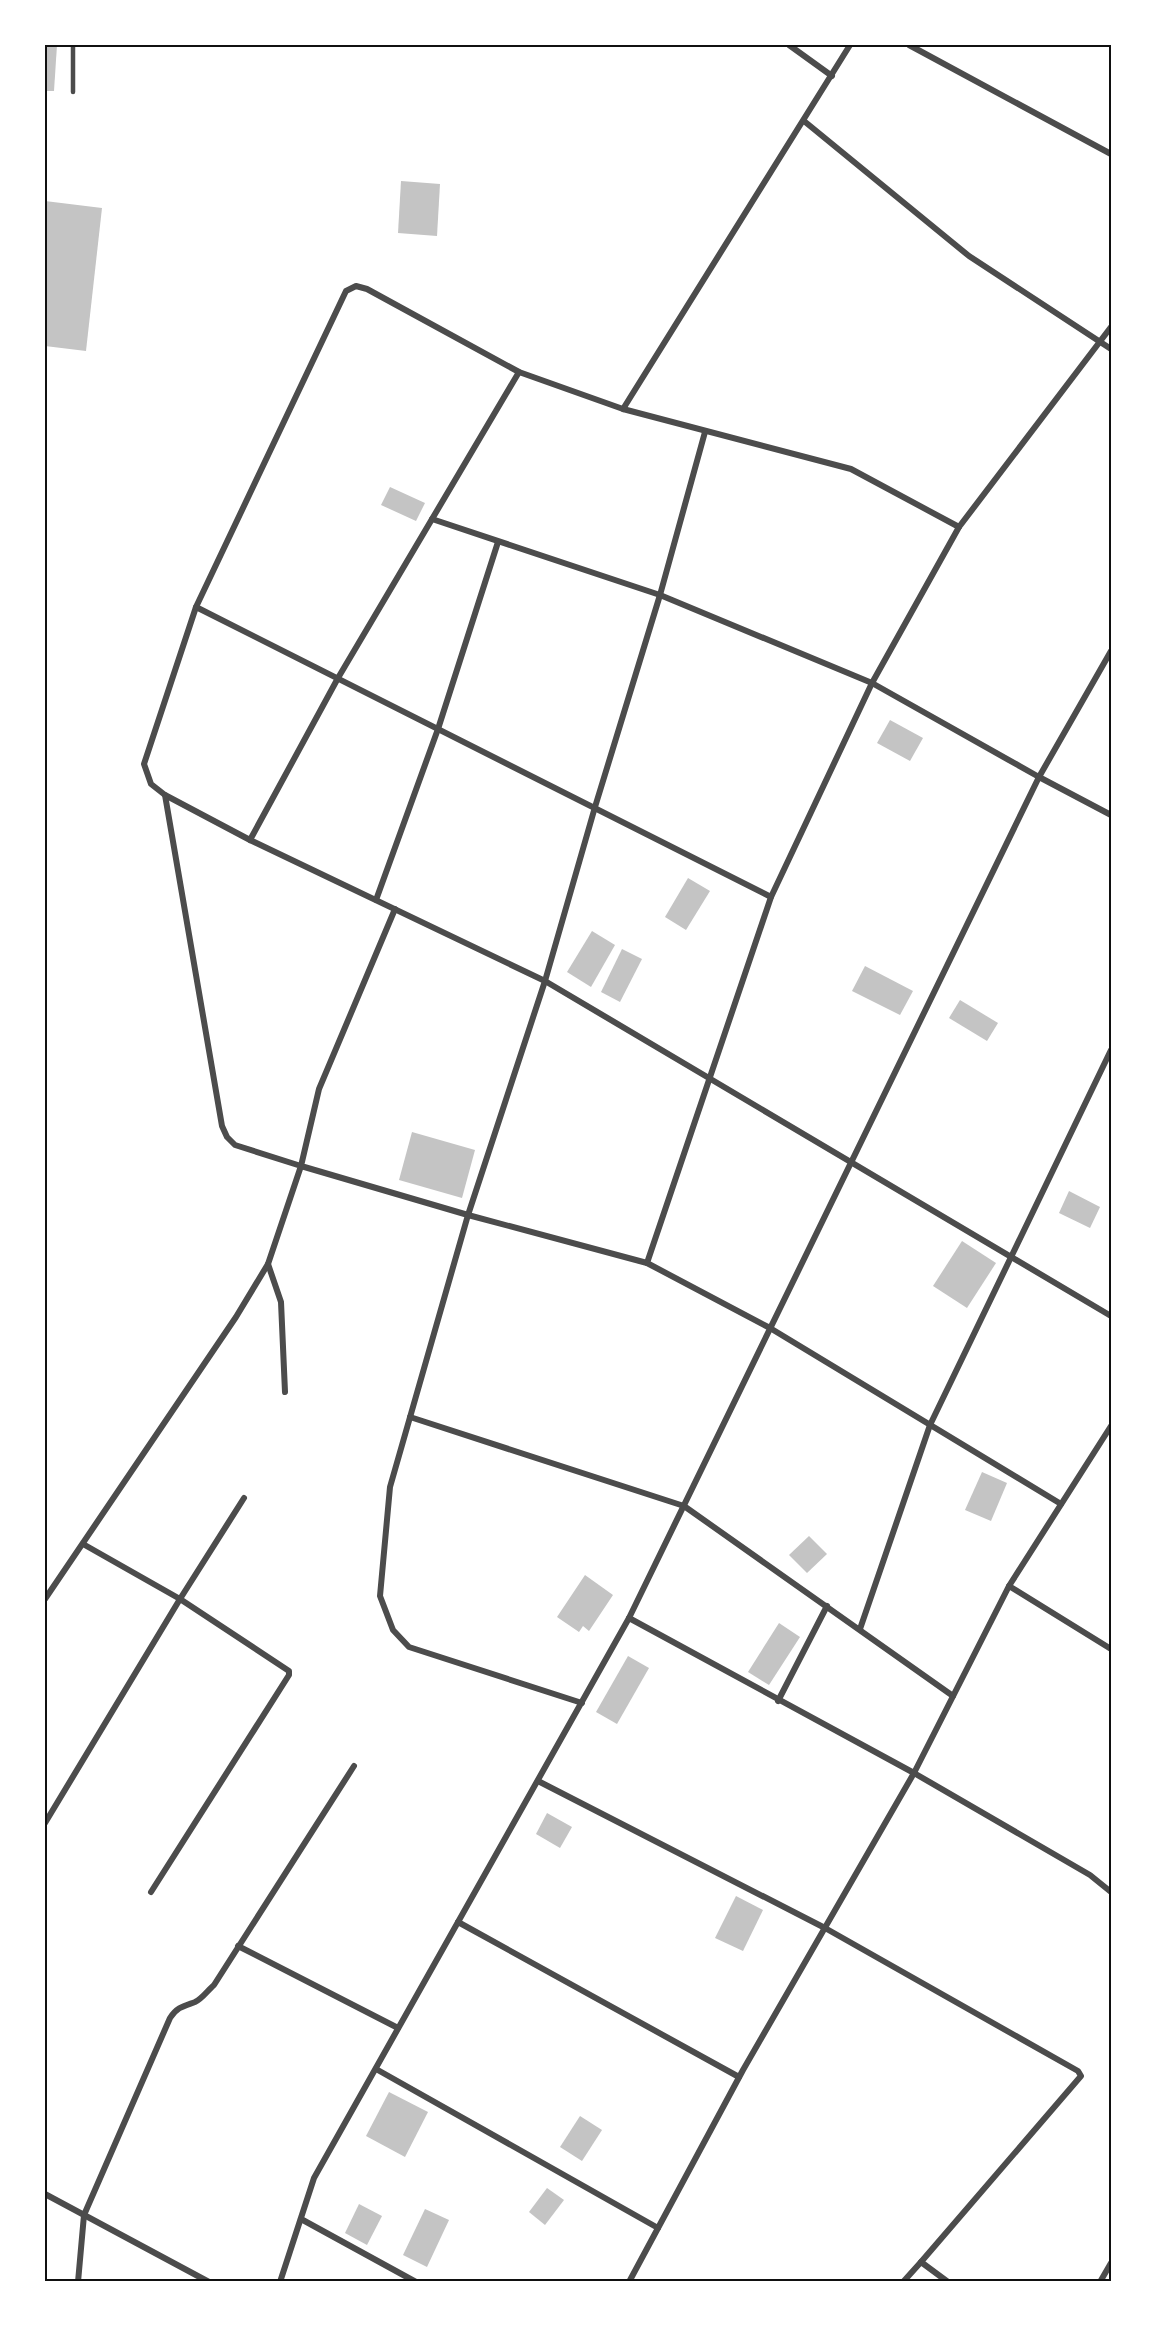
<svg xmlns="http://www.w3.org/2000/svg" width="1156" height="2327" font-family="'Source Sans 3',sans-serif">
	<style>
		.building { fill: #c4c4c4 }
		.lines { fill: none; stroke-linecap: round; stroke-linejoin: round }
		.service { stroke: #4c4c4c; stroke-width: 4.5 }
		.minor { stroke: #4c4c4c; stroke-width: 6 }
		.neatline { fill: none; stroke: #111; stroke-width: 2 }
	</style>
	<rect width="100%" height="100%" fill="#fff"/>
	<!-- building -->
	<g class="building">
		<path d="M45,45H57L54,91H45Z"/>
		<path d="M401,181L440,184L437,236L398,233Z"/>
		<path d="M45,201L102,208L86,351L45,346Z"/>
		<path d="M390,487L425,503L416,521L381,505Z"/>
		<path d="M890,720L923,738L910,761L877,743Z"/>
		<path d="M688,878L710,891L686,930L665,917Z"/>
		<path d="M592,931L615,945L591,987L567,972Z"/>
		<path d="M622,949L642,959L620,1002L601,992Z"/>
		<path d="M865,966L913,991L900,1015L852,991Z"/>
		<path d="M960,1000L998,1023L987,1041L949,1018Z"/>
		<path d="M412,1132L475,1150L462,1198L399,1180Z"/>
		<path d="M1069,1191L1100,1207L1090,1228L1059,1213Z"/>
		<path d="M962,1241L996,1263L967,1308L933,1286Z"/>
		<path d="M982,1472L1007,1483L991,1521L965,1510Z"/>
		<path d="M809,1536L827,1554L807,1573L789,1555Z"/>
		<path d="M585,1575L613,1595L589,1631L583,1626L579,1632L557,1617Z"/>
		<path d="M779,1623L800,1637L769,1685L748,1672Z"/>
		<path d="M628,1656L649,1668L617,1724L596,1712Z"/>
		<path d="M547,1813L572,1827L560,1848L536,1834Z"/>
		<path d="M736,1896L763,1910L743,1951L715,1938Z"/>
		<path d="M389,2092L428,2112L405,2157L366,2136Z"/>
		<path d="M580,2116L602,2130L582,2161L560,2147Z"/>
		<path d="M547,2188L564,2200L545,2225L529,2212Z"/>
		<path d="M359,2204L382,2216L367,2245L345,2233Z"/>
		<path d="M425,2209L449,2220L427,2267L403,2255Z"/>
	</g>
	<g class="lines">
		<!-- service -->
		<path class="service" d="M73,92V45"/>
		<!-- minor -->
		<g class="minor">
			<path d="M789,45L832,76"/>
			<path d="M909,45L1111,154"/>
			<path d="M804,121L969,256L1111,349"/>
			<path d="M623,409L850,45"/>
			<path d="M432,519L660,595L872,683L1039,777L1111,815"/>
			<path d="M959,527L851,469L623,409L519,372L367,289L356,286L346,291L196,607L144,764L151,784L165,795L250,840L545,981L1111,1316"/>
			<path d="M196,607L771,897"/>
			<path d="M250,840L338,678L519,372"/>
			<path d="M376,900L438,729L498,542"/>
			<path d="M395,909L319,1089L301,1166L468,1215L647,1263"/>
			<path d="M268,1264L281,1302L285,1392"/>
			<path d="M410,1417L684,1506L953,1696"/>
			<path d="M1061,1504L770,1328L647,1263L771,897L872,683L959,527L1111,327"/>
			<path d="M83,1544L180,1599L289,1671V1675L151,1892"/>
			<path d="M1009,1586L1111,1649"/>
			<path d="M45,1599L236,1317L268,1264L301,1166L235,1145L227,1137L222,1126L165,795"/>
			<path d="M629,1618L914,1773L1090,1875L1111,1892"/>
			<path d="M860,1629L930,1425L1111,1050"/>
			<path d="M778,1701L827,1606"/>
			<path d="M582,1703L409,1647L393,1630L380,1596L390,1487L468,1215L545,981L595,807L660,595L705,432"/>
			<path d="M538,1781L825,1928L1078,2071L1081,2076L921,2262"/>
			<path d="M45,1823L180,1599L244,1498"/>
			<path d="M458,1922L739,2077"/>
			<path d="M238,1946L398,2028"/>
			<path d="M376,2069L658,2228"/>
			<path d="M45,2194L209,2282"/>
			<path d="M301,2219L416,2282"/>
			<path d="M78,2282L84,2215L170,2018C177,2007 184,2006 195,2002C202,1999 208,1990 214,1985L354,1766"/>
			<path d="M280,2282L314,2178L629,1618L1039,777L1111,651"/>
			<path d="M629,2282L743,2070L914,1773L1009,1586L1111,1426"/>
			<path d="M903,2282L921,2262L948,2282"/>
			<path d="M1100,2282L1111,2263"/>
		</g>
	</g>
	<!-- border -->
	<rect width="1156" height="2327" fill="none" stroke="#ffffff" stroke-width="93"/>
	<rect x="46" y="46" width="1064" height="2234" class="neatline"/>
</svg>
